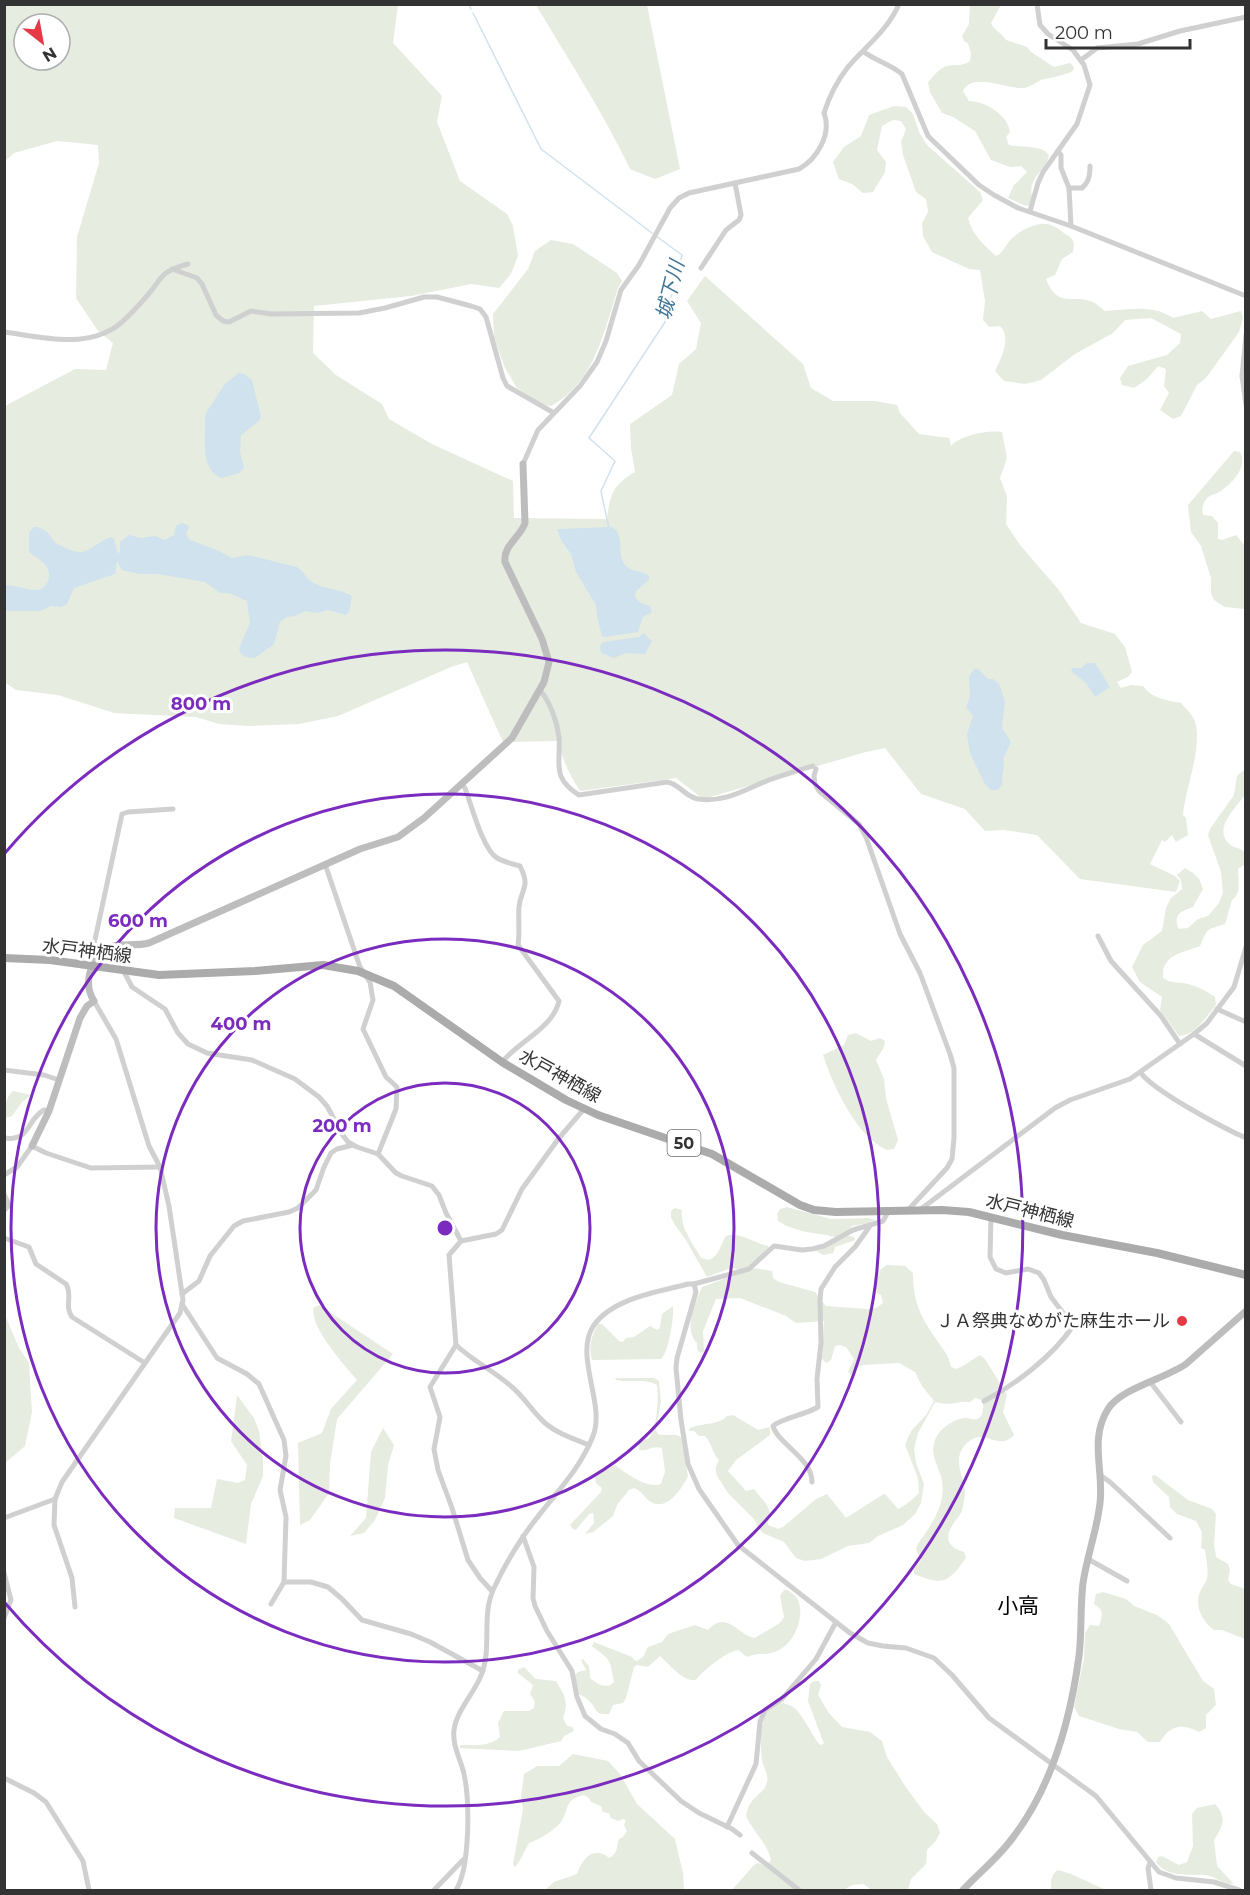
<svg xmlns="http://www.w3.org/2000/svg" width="1250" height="1895" font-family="Montserrat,'Noto Sans JP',sans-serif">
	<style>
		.green { fill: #e6ecdf; fill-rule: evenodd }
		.water { fill: #cfe2ee }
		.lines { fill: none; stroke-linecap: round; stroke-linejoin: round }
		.stream { stroke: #cfe2ee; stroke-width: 1.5 }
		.street { stroke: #d0d0d0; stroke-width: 5 }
		.secondary { stroke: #bdbdbd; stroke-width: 7 }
		.primary { stroke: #ababab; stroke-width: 8 }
		.ring { fill: none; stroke: #7b2cbf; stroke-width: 3 }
		.poi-dot { fill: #e63946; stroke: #fff; stroke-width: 2 }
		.labels { text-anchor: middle; stroke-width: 6; stroke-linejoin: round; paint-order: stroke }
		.shield { fill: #fff; stroke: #707070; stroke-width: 1.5 }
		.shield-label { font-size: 16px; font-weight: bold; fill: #333 }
		.street-label { font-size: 18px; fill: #333; stroke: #fff }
		.poi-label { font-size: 18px; fill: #333; stroke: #fff; text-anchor: end }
		.water-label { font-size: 20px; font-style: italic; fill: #3f7597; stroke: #fff }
		.quarter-label { font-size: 21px; fill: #000; stroke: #fff }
		.centre { fill: #7b2cbf; stroke: #fff; stroke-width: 3 }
		.ring-label { font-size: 18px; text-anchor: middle; font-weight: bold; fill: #7b2cbf; stroke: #fff; stroke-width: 6; stroke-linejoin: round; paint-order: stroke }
	</style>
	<rect width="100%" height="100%" fill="#fff"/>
	<!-- green -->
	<g class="green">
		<path d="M5,5H398L393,43L442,96L437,122L460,181L507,214L513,226L518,256L511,274L499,288L471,284L411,296L314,306L313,353L336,375L382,404L389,419L432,444L513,481L514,518L607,519C610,494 613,485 635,472L631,448L630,424L672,395L679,364L696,349L701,323L687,301L705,276L803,364L811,388L833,401H875L897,405L900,413L919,434L949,438L951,446C961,435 988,430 1002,432L1007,458L1000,478L1007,496L1006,524L1020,545L1058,589L1081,623L1115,634L1125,647L1132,672L1128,677L1117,682L1121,688L1131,685L1143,686C1152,699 1167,700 1181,703C1186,709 1193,715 1195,722C1203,747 1185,789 1183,815L1186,818L1188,835L1176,842L1172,835L1165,842L1162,840L1150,864L1175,876L1180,881L1176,892L1080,879L1037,835L1004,830L985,831L965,809L921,794L885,748L866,752L703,799L676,778L580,791C570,775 562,761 559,741L503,742L467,662L451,667L338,716L299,724L247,726L219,724L196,717L114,713L58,695L16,690L4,682L5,406L75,369L106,370L113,343L98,331L76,298L77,237L99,163L98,145L57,141L14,153L5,161ZM24,24H60V60H24Z"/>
		<path d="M536,5H647L680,169L655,179L630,169C603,112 568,59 536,5Z"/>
		<path d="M970,5H1001L991,23C993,29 1002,33 1006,40L1027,47L1031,52L1054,67L1070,63L1074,67L1073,71C1063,76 1052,77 1041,80C1036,82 1031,87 1024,88C1009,90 972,71 963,91L969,101C985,101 1008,115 1010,132L1006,137L1009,145C1021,148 1040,144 1049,155C1047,168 1035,174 1032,185C1030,192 1033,197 1032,204L1026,206L1008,198L1014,185L1027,172L1021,166L1010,167L991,160L975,131L953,117L942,113L930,92L928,82C934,76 939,68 947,66C956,64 962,67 970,61L971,53L968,43L964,41L962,36L969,24Z"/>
		<path d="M894,106L906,107L913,114L919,132L927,145L980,192L983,200L968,218C972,235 984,245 996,256C1003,253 1004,248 1008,243C1016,232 1038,220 1051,225C1057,227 1062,232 1067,235C1074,239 1075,244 1073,252L1062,259L1055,275L1046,279C1058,310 1073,293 1093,302C1097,304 1101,308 1105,311C1129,310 1152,304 1173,318L1202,311L1211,319L1241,311L1243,318L1239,332L1206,378L1197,385L1181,416L1173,419L1160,410L1169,393L1164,386L1166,369L1158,366L1147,379L1134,388L1122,385L1120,378L1128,366L1167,355L1180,343L1181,334L1151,318L1125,320L1113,333L1075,354L1041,380L1025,384L1004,381L995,371C1001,359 1012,337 1000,326L989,327L983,320L985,301L980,270L969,269L932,252L923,236L922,223L928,212L926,199L916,192L903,155L901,142L906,129L901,121L893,120L882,126L877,150L886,162L885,172L873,192L863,193L852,184L839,179L833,162L844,147L861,136L869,115Z"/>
		<path d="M551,240L573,244L617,273L622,281L618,288C604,332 594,383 551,406L541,404L517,388L505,368L494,338L493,314L528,269L535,251Z"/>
		<path d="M1234,451L1240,452C1248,467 1233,482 1221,491C1217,494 1212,494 1208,497C1204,501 1203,505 1202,510L1203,515L1212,516L1218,523V539L1222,540L1236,535L1245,546V609L1225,607L1214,600L1211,593V578L1201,546L1191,532L1188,505Z"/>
		<path d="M1245,769V794C1238,807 1212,827 1229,844C1235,849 1241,847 1245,853V864L1238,869C1238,879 1242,894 1232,900L1225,924C1208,930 1208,926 1200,946C1183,953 1161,954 1163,978C1171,983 1173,982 1182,983C1193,984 1205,990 1215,997L1216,1005C1207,1016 1194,1036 1179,1036L1160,1010L1162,997L1140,982L1132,967L1143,945L1162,931L1166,908L1171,898L1182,889L1181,880L1177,875L1185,868L1193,873L1199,879L1203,889L1193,907C1181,911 1172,915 1179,929L1188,928L1198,919L1208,916L1219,903L1223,893L1221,872L1208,835L1210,829L1234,795L1237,776Z"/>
		<path d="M856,1033L871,1041L880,1038L885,1041L884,1047L876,1060L884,1079L886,1098L898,1140L894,1149L887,1150C857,1137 833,1086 823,1055L844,1045L848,1035Z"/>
		<path d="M13,1091L31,1095L22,1102L12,1116L5,1118C4,1109 5,1098 13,1091Z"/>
		<path d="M787,1207L831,1219L869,1218L875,1220L864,1224L852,1226L846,1235L854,1237L855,1240L835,1247L833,1253L823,1255L816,1251L835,1237C815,1232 796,1233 778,1221L777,1214L780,1209Z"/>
		<path d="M675,1208L682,1210C679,1226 693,1244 701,1258L709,1260C720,1255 720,1245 726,1236C738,1231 756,1244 768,1246L769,1248L753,1265L743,1270L731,1268L707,1277L686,1240L675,1225L671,1217V1211Z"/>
		<path d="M887,1265L905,1266L913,1273C913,1301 920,1316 936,1339C942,1348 949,1355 951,1367L956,1369C965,1366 971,1360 980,1355L985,1359L1007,1395L1003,1412L1014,1435C997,1452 986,1427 968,1442C949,1459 966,1477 965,1495C964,1500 963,1508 961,1513C956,1521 945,1531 949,1542C952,1548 958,1550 964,1552L966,1558C948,1583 943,1586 914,1574V1569L921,1560L916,1549L918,1544C932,1523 948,1503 941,1476C937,1464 930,1454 935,1440C939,1429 952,1420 964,1418C968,1417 973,1421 977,1419C984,1417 984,1405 982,1400L975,1398L970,1402C957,1400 954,1407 936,1402L934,1404L918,1433L914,1449L916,1463L924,1484L921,1503L915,1514L903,1525L878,1536L869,1543L848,1546L821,1559L805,1561L796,1558L784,1542L763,1533L758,1528L755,1520L728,1493L716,1474V1467L719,1460C712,1453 712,1443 705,1436H699L694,1431H689V1429C701,1422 718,1426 727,1416L733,1415L758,1430L770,1427V1435L736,1460L728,1471L746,1491L754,1489C762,1500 775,1509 768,1522V1525L778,1529L783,1527L816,1499L827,1494L846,1518L882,1495L885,1494L898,1509C905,1506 913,1499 919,1493L918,1478L905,1445L911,1431L926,1415L934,1401L922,1386L915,1372L899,1363L863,1365L858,1367L851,1375L848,1372L854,1359L846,1347L840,1345L835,1346L831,1360L826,1363L822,1359L824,1321L796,1323L786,1316L740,1298L716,1299L703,1331L704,1352L700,1353L697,1349V1343C683,1328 695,1304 702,1287L754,1268L772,1271L773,1278L779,1282L815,1292L826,1306L867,1309L876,1308L883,1303L881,1295L877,1293L875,1284L880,1270Z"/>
		<path d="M319,1305L393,1354L337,1419L330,1464L329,1493L310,1520L300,1525L298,1443L322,1433L331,1409L357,1380C343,1363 312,1330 313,1308Z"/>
		<path d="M673,1306C674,1317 669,1352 661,1359L592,1360C588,1347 592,1335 598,1324H602L619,1341L623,1342L626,1338L634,1337L650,1326L657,1330L660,1328L662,1314Z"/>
		<path d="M5,1315L19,1348L29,1363L32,1412L25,1446L5,1463Z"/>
		<path d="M615,1378H654L659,1381L661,1402L656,1430L658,1434C666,1437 674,1432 681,1437L688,1476C683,1487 668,1510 653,1503C645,1500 643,1491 634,1488L629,1490L617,1505L613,1516L593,1532L585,1534L594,1523L593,1513L589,1514L576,1530L573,1529L570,1525L601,1492L602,1488L596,1483L595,1477L598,1473L615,1465C627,1474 647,1489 661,1484L665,1472L662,1448C651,1445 648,1452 639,1450V1441L644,1438L648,1439C657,1432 659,1397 657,1385C646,1378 629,1383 616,1380Z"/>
		<path d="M237,1395L254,1418L259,1431L263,1461V1476L251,1504L246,1544L174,1518L175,1508H211L217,1479L238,1483L245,1480L247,1465L231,1441Z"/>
		<path d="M383,1428L394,1445L388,1465L385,1498L375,1520L364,1533L350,1536L366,1518L371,1452Z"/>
		<path d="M1155,1475L1188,1500L1212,1509L1216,1514L1214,1544L1216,1557L1228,1564L1230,1570L1228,1580L1231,1584L1245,1589V1639L1222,1630H1214C1203,1622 1194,1606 1200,1592C1202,1587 1205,1584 1207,1579C1209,1570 1206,1560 1205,1550L1201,1548L1202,1532L1196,1521L1177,1514L1170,1507L1169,1497L1153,1482L1152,1476Z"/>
		<path d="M784,1590H788C791,1593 796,1595 798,1600C805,1616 795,1642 779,1650C769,1656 758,1652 747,1657L738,1650C726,1652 702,1671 696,1680C683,1682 670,1665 660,1656L648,1667L637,1665L634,1667L626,1698L623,1703L613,1705L609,1714C592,1715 598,1708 588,1700C585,1697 582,1696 579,1694L575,1675L578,1672L586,1670L581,1660L583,1659L589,1666L590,1678C597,1684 607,1690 614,1682C609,1657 612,1662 592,1646L594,1642L632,1657L634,1660L637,1661L643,1657L648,1647L662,1642L668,1634L695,1625L708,1630C727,1609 737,1635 755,1638L780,1623L784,1617L780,1596Z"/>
		<path d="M1103,1592L1126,1599L1134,1606L1157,1615L1169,1624L1203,1681L1214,1689L1216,1705L1206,1715V1728L1199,1732C1182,1723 1170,1725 1160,1742H1148L1137,1732L1119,1729L1079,1716L1074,1707L1084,1658L1085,1633L1090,1625L1099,1626C1103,1615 1104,1610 1094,1604L1096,1594Z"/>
		<path d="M524,1667L536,1679L556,1681C565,1696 569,1702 563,1718L567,1726L572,1727L574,1731L564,1736L561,1741L519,1751L459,1748L461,1745C474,1745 489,1747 500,1737L498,1723L504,1711H529L534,1708L535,1702L530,1694L533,1685L518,1673V1670Z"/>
		<path d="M814,1681H819L821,1685L818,1695L829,1713L842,1727L870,1732L882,1741L887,1757L907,1789L925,1813L937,1824L940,1833L935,1842L927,1850L926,1864L911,1879L908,1890H872L863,1884L852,1885L844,1890H732L753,1866L758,1863L766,1866L771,1860C769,1846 753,1831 746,1816C750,1794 764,1796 767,1782C769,1774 763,1767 762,1760C760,1744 758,1705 780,1703C784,1703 789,1705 793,1707C804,1715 811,1735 820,1745L824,1744L808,1701L810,1684Z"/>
		<path d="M573,1754L608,1761L620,1774L637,1804L675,1839L683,1873L684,1890H545L554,1882L577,1874C582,1859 594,1845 609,1858C618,1854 616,1848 619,1839L623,1837L627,1831L624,1825L626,1820L623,1819L618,1821L611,1818L609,1813L603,1812L601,1806L591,1802L589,1798L584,1795C563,1800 570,1809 561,1822C556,1829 537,1841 529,1843L519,1862L515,1867L513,1864L523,1809L521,1797L524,1774L537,1766H559Z"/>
		<path d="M1215,1804C1227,1817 1223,1827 1214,1840L1217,1866L1233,1883V1884C1223,1884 1214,1876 1205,1875C1188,1874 1168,1878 1156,1862L1158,1857L1162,1856L1179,1865L1187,1862L1193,1846L1192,1814L1197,1808Z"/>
		<path d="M1058,1870L1071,1874L1106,1890H1051C1051,1883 1050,1875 1058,1870Z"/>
	</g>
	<!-- water -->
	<g class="water">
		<path d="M239,373L244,374L252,380L261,417L259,421L241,435L240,452L244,468L239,473L222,478C199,471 206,435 205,417L206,413L225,384Z"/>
		<path d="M182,523L189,526L186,534L190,540L219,551L232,558L248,555L297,567C305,571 305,579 314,583C326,590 342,589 352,596L349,612L346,615L328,610L318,613L305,611L295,616L286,617L280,622L274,644L255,658L246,657L241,654L239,648L250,623L247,601L229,593H220L205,582L158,574H139L122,570L117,561L115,574L74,588L67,604L61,607L51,606L40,611H5V585C15,585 29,591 38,590C43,589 46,585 48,581C53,564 38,560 29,552V533L34,527C46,527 48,534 55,542C60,546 75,553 82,552C90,551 101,540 111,537L114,539L118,554L120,551V542L129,535L141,538L155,536L165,540L174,535L176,526Z"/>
		<path d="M611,527C624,531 618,551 623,562C628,572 642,570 649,576V580L636,591L635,597L639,602L650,606L652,612L643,617L638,632L605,637L602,636L597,616L596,605L576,572L571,554L561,540L557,529Z"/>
		<path d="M643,633L652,641L645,654L626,653L614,658L602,653L599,648L603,642L639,637Z"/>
		<path d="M1087,663H1095L1110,687L1095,697L1086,683L1071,671L1073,668H1081Z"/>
		<path d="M974,669H978L988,679H993L999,684L1005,701L1002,728L1011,742L1003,759C1006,768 1000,775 1003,784L997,790H991L985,784L970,753L967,734L973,716L966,707L970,697L969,677Z"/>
	</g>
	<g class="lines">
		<!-- stream -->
		<g class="stream">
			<path d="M469,4L471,9"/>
			<path d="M473,13L541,149L652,233"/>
			<path d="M609,529L601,491L615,461L589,438L665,322L682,255L656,236"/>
		</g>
		<!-- street -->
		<g class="street">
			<path d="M864,52C876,61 890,64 902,74L928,136L979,185L994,195L1018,208L1071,226L1246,296"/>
			<path d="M1081,60L1097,48L1138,44L1180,31L1246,17"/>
			<path d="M1058,151L1061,155V168L1069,188L1071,226"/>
			<path d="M1069,188H1082C1089,182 1090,175 1090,166"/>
			<path d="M1030,211L1038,183L1043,172L1077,124L1090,85L1084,65L1073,50L1048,34L1040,25L1037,4"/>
			<path d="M701,268L726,230L739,220L741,215L735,183"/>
			<path d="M172,269L197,278L202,284L216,315L223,321L229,322L251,311L271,314L359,313L385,308L424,297H437L471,306L480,309L486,317L503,378L507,386L554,413"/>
			<path d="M4,332C42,337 84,349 117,326C128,318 137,307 146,297C165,276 157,273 188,264"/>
			<path d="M1246,335L1242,376L1246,405"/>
			<path d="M523,464L538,430L580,386L597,362L606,341L621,290L639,265L670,208L679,198L689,193L799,169C817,159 832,134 824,113C829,97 837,81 848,67C866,46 888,30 899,4"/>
			<path d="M540,690C550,702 557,721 559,737C561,763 551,778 579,795L667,782C680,784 685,797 698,799C725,803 746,789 769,780C784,775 798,770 813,766"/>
			<path d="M816,769L814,776L815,784L819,791L859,824L866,837L900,934L920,973L950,1054L954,1068V1138L952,1159L947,1168L908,1210"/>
			<path d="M461,784L465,788C471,804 483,850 497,858C504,862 512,864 520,866C531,888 521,888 519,907C518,920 520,932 518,945L559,1001C553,1028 519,1041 502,1062"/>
			<path d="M325,864L360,967L370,982L373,1000L363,1029L386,1077L397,1087L396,1109L378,1154"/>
			<path d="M1098,936L1111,961L1161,1016L1180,1044"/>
			<path d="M98,955L93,949L122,814L128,812L173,809"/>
			<path d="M123,970L132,987L165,1009L178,1033L188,1044L207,1053L252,1060L295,1079L319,1097L327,1106L342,1134L348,1142L357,1147L378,1154L396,1173L402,1176L432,1186L439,1195L446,1213L461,1241"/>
			<path d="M1217,1009L1246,1022"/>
			<path d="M1194,1034L1246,1066"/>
			<path d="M4,1070L44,1075L59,1080"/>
			<path d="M1141,1073C1154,1091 1223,1128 1246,1138"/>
			<path d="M4,1138C30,1142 27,1119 44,1110L49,1111"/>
			<path d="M4,1175L17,1167L32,1146L46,1153L91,1168L160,1167"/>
			<path d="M4,1194L9,1205L4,1211"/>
			<path d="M921,1209L1055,1108L1070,1100L1130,1079L1194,1034L1207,1023L1234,987L1246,947"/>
			<path d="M4,1238L29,1247L36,1264L66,1284C73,1295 64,1306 72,1317L145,1363"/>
			<path d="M694,1284L696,1292L677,1358L676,1368L681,1420L688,1464L699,1489L738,1545L850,1633L868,1643L883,1646L906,1648L934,1658L952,1675L989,1718L1096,1796L1159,1872L1176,1878L1214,1882L1239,1890"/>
			<path d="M182,1294L199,1281L210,1256L234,1226L243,1221L289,1212L298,1208L316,1190L324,1167L331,1153L337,1149L353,1145"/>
			<path d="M182,1304L217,1358L247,1374L259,1384L284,1440L286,1456L280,1490L286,1517L284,1582L271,1604"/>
			<path d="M456,1345C473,1361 494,1371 512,1387C523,1396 530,1408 540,1418C552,1432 572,1438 589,1445"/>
			<path d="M1151,1383L1181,1422"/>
			<path d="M984,1401C1015,1385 1053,1356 1073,1326L1051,1297L1044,1280L1039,1273L1028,1269L1006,1273L996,1269L990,1257L991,1217"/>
			<path d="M1100,1475L1110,1482L1170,1538"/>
			<path d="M812,1482C812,1458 778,1444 773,1426C782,1418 805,1415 818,1407L817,1379L821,1343L820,1301L821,1289L835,1267L855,1247L870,1226"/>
			<path d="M4,1518L55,1499"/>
			<path d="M523,1536L534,1567L533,1598L535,1606L547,1631L572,1671L577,1697L585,1716L601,1729L615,1734L628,1743L639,1761L681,1801L699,1813L732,1829L740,1835"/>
			<path d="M1088,1559L1127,1581"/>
			<path d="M4,1573L11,1600L4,1618"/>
			<path d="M284,1582H311L328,1587L342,1599L362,1620L411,1634L430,1642L483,1671"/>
			<path d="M492,1591L480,1578L468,1560L452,1508L438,1470L434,1449L440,1417L430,1387L456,1345L449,1255L461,1241L496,1234L502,1230L522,1189L559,1138L584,1109"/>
			<path d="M75,1607L72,1578L54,1525L55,1499L62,1482L180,1313L183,1300L169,1206L160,1167L149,1146L116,1039L94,1001"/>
			<path d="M4,1778L34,1793L46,1802L83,1861L89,1890"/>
			<path d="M727,1827L756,1764L760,1722L765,1710L782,1699L816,1659L836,1622"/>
			<path d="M752,1853L799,1890"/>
			<path d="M1150,1863L1148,1868L1151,1890"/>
			<path d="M434,1890L463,1860"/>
			<path d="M456,1890C470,1868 470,1801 464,1774C461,1760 452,1746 454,1730C457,1709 475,1693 482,1673C492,1646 481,1615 494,1588C502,1571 512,1553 523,1537C545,1503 578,1475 593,1436C606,1404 573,1355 594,1325C613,1298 658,1292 688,1284H694L749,1269L774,1246L802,1250L812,1249L824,1246L853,1230L883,1221L888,1212"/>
		</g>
		<!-- secondary -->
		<g class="secondary">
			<path d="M32,1146L49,1111L80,1018L87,1006L94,1001C83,984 90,964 103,949C116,942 134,947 149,943L360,849L398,837L424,818L512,738L544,682L549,662L542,639L505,562C503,545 520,538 525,523L523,464"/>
			<path d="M963,1890C977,1875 994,1861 1007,1845C1051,1792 1070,1723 1079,1656C1082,1632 1080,1607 1083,1583C1087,1556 1097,1530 1100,1503C1104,1471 1089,1439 1108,1409C1121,1388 1165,1379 1186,1364L1246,1311"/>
		</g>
		<!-- primary -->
		<path class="primary" d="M4,958L50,960L159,975L255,971L323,965L358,971L394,986L502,1062L566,1100L598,1115L712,1154L800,1205L814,1210L836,1212L942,1210L969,1212L1062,1235L1157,1253L1246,1275"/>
	</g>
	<!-- distance rings -->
	<g class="ring">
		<circle cx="445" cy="1228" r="145"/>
		<circle cx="445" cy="1228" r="289"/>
		<circle cx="445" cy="1228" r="434"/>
		<path d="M5 853A578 578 0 1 1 5 1603"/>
	</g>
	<!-- markers -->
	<circle class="poi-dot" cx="1182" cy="1321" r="6"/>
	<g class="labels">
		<!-- shield labels -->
		<rect class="shield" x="667.5" y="1130" width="33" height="26" rx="4.5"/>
		<g class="shield-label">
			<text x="684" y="1149">50</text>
		</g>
		<!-- street labels -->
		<g class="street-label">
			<text transform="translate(87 951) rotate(7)" y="6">水戸神栖線</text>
			<text transform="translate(560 1076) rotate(29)" y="6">水戸神栖線</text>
			<text transform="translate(1030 1211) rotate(14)" y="6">水戸神栖線</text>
		</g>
		<!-- poi labels -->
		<g class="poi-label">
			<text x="1170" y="1327">ＪＡ祭典なめがた麻生ホール</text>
		</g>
		<!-- water labels -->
		<g class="water-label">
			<text transform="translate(670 290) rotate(-76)" y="7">城下川</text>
		</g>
		<!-- quarter labels -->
		<g class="quarter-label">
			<text x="1018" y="1613">小高</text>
		</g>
	</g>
	<circle cx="445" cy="1228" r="9" class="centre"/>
	<g class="ring-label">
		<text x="201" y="710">800 m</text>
		<text x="138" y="927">600 m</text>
		<text x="241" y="1030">400 m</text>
		<text x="342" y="1132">200 m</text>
	</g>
	<!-- border -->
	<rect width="1250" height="1895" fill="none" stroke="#333333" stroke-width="12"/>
	<!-- north arrow -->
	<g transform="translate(42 42) rotate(149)"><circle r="28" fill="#ffffff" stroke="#adadad" stroke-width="1.5"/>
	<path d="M0-4.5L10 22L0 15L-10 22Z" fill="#e63946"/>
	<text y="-9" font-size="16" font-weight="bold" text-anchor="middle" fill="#333333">N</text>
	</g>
	<!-- scale -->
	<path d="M1046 39v9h144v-9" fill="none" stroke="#333333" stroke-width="3"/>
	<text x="1055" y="39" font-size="18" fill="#333333" stroke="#ffffff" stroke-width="4.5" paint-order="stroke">200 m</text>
</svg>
